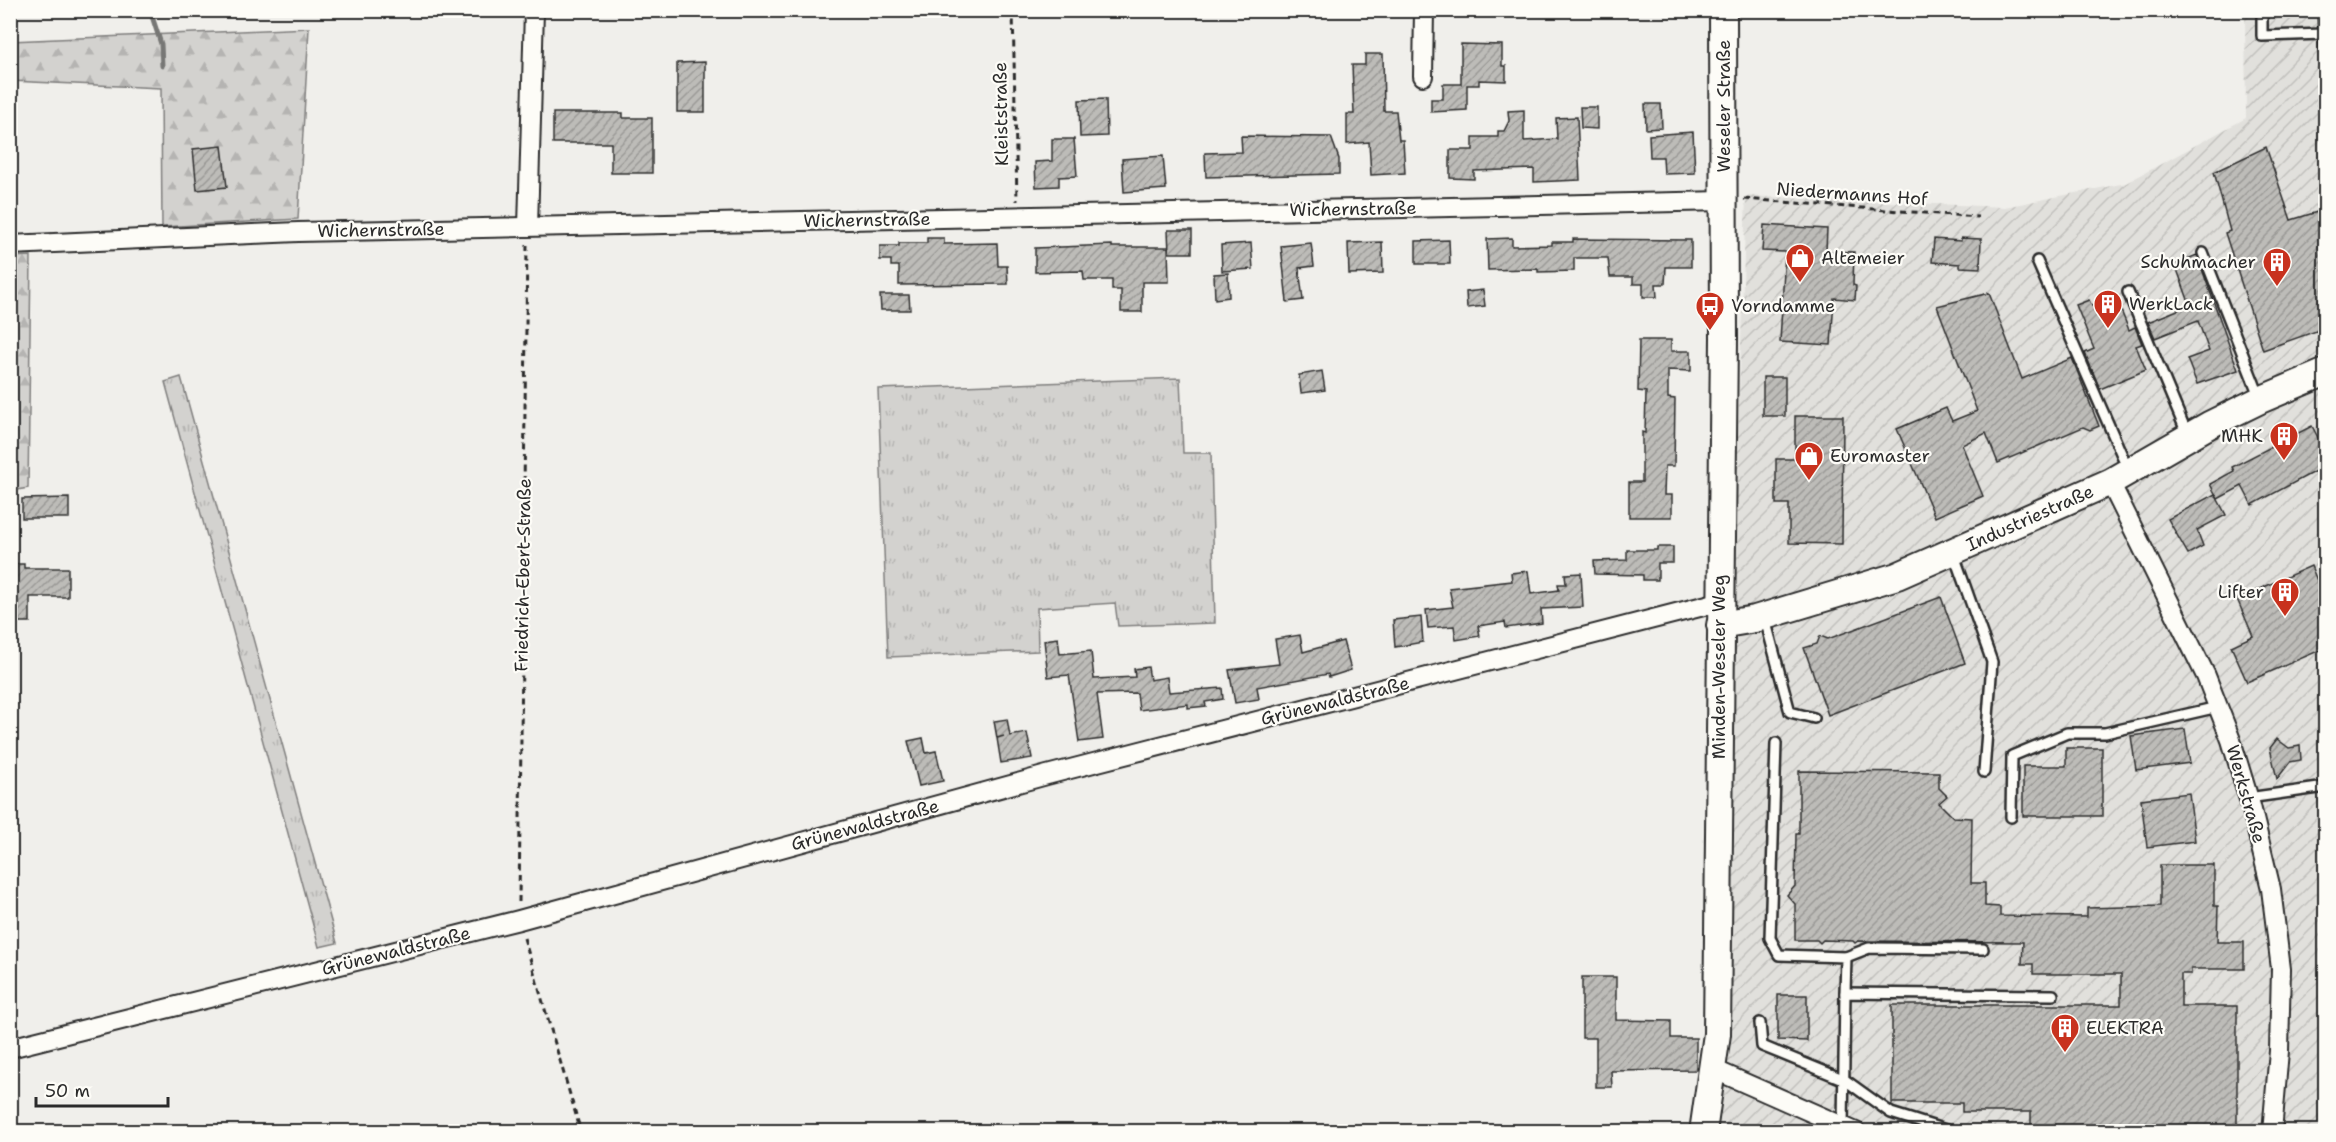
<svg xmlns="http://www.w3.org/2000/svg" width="2336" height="1142" font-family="'Shantell Sans',sans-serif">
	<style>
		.industrial { fill: url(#industrial-furrows) }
		.grass { fill: url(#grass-tufts); stroke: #7f7e7d; stroke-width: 1.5 }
		.forest { fill: url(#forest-firs); stroke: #7f7e7d; stroke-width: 1.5 }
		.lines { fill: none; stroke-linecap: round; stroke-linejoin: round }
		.stream { stroke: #777775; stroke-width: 5 }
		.building { fill: url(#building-hatch); stroke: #2b2b2b; stroke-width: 1.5 }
		.lane-casing { stroke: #2b2b2b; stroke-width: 14 }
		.street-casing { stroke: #2b2b2b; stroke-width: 22 }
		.secondary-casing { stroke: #2b2b2b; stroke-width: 30 }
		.path { stroke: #2b2b2b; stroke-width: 3; stroke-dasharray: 6 4.5; stroke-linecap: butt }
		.lane { stroke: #fdfcf7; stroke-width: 9 }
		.street { stroke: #fdfcf7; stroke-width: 18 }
		.secondary { stroke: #fdfcf7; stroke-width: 26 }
		.labels { text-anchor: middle; stroke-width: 4.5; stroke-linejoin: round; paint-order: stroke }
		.street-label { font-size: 18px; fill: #2b2b2b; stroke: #fdfcf7 }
		.poi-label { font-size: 18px; fill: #2b2b2b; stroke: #fdfcf7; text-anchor: start }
	</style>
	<defs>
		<pattern id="industrial-furrows" width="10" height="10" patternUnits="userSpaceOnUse" patternTransform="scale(1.5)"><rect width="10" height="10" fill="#e1e0dc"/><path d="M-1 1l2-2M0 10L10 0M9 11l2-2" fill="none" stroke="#c1c0bd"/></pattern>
		<pattern id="grass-tufts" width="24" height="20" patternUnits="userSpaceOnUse" patternTransform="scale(1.5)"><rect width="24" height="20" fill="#d3d2cf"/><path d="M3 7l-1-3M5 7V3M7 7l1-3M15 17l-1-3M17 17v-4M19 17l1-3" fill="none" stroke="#b5b4b2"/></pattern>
		<pattern id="forest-firs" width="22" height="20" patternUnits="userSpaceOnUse" patternTransform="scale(1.5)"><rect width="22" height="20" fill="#d3d2cf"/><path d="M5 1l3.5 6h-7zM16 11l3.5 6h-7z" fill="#b5b4b2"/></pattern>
		<pattern id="building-hatch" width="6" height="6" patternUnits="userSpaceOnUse" patternTransform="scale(1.5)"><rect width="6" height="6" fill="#bdbcb8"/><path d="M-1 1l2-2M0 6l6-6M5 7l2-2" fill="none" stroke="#9a9996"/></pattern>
	</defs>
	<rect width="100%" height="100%" fill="#f0efeb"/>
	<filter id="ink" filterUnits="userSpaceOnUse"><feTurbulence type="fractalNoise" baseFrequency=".0167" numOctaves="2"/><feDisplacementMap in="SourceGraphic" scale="12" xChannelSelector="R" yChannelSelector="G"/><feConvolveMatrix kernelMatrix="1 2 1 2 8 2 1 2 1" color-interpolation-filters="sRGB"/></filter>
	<g filter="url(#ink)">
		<!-- industrial -->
		<path class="industrial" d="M2245,11H2325V1131L1714,1132L1746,196L2005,207L2126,183L2246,118Z"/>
		<!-- grass -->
		<g class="grass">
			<path d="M181,377L337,943L319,947L165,382Z"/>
			<path d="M1180,378L1183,453H1211L1215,623L1118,626L1115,603L1037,608L1038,651L888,657L878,389Z"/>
		</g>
		<!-- forest -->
		<g class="forest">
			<path d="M309,28L298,219L162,227L161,88L11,81V41Z"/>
			<path d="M31,256L28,488L11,491V257Z"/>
		</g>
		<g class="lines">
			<!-- stream -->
			<path class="stream" d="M150,10L161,44L162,66"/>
		</g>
		<!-- building -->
		<g class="building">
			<path d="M1461,44L1502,45V66H1506V81L1479,80V85H1467V110L1431,112V99H1443V84H1461Z"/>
			<path d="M1365,54H1383L1384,111H1396L1399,140H1403L1405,173L1371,175L1369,142L1347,144V114H1354L1352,65H1365Z"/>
			<path d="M705,62V112H677V63Z"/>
			<path d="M1106,99L1107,136L1080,137L1079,100Z"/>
			<path d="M1645,104H1661L1662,128L1646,129Z"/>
			<path d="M1580,107H1597V129L1581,128Z"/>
			<path d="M1524,110V141L1557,139L1556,118L1577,117L1580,180L1534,182V169L1474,171V179L1450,178V150H1473V137H1498V131H1504L1509,121L1508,111Z"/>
			<path d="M553,113H623V118H652V173H611V143H553Z"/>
			<path d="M1693,132L1695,173L1664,174L1663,157H1650L1649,135Z"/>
			<path d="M1241,136L1331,137L1339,159V174L1206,177L1205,153L1242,152Z"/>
			<path d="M1052,139H1074L1077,176L1059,177V186L1036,187L1035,162L1052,161Z"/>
			<path d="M222,146L227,187L197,190L193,149Z"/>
			<path d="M2266,147L2291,220L2317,212L2322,228L2325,227V328L2263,350L2225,233L2230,231L2214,172Z"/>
			<path d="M1163,156L1166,189L1124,192L1122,159Z"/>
			<path d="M1764,225L1827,229L1826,251L1854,252L1853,285L1856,286L1855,300L1834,298L1831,345L1780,342L1785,252L1762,251Z"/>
			<path d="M1168,230H1192V253H1169Z"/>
			<path d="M927,238H944V244L997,243L998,266H1007L1008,284L899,285V266H891V260H880V246H899V243H927Z"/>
			<path d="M1512,238V246L1552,245V242H1573V239L1691,240V267H1666L1665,284H1656L1657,297H1643V284H1633V277H1610L1608,258H1574V271L1538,272V269L1488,270L1487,239Z"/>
			<path d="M1961,238L1981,239L1980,268L1960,267V264L1932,262L1934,239L1961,241Z"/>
			<path d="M1449,240L1450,264H1416V241Z"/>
			<path d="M1382,242L1383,273L1349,274L1348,243Z"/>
			<path d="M1251,243L1253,269L1222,271L1221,245Z"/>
			<path d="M1311,243L1314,266L1299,268L1303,300L1287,302L1281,246Z"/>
			<path d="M1112,245V247H1168L1169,282H1142V312H1121V290H1112V280H1084L1083,271L1035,272V248Z"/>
			<path d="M2197,255L2238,370L2197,384L2187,359L2209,351L2198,321L2155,338L2148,322L2190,305L2175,264Z"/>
			<path d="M1228,273L1229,297L1215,299L1214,274Z"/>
			<path d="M1483,290L1485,306L1467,308L1466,292Z"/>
			<path d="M1989,293L2022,379L2072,358L2099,426L2090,430L2083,427L1998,463L1986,433L1962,445L1983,496L1935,517L1897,429L1946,408L1952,421L1977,411L1937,306Z"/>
			<path d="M880,295H909L910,310H881Z"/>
			<path d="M2115,296L2129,330L2135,327L2142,344L2136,346L2146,370L2100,389L2085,353L2094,349L2076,305L2089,300L2092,306Z"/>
			<path d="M1639,340H1671V351H1691V371L1668,370V398L1675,399L1674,466H1665L1664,495H1672V517H1629V482H1642V432L1645,433L1646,392L1638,391Z"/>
			<path d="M1322,371L1325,390L1301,393L1299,375Z"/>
			<rect x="1763" y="377" width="22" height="39"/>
			<path d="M1795,416H1843L1842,544L1789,543V504H1776V459H1795Z"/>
			<path d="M2312,426L2325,451V466L2252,505L2242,486L2218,499L2210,484L2234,471L2232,467Z"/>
			<path d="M2215,494L2226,515L2197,530L2203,546L2188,554L2168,519Z"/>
			<path d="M69,498V518H22V499Z"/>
			<path d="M1657,547H1673V563H1658V580H1643V575L1595,574L1594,561L1627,560V550H1657Z"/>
			<path d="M10,564H24V568H68V597H30V622H10Z"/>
			<path d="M2311,566L2325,600V648L2247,682L2231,646L2253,636L2237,599Z"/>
			<path d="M1528,571L1531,594L1559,590L1558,584H1566L1565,574L1581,573L1583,607L1541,609L1542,623L1506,628L1505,622L1478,626L1480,636L1456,640L1454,626L1428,628L1426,610L1453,607L1449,588L1512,581L1511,573Z"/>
			<path d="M1941,597L1965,663L1828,715L1804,648L1817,644L1820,636L1828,639Z"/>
			<path d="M1421,617L1423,642L1395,647L1393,620Z"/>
			<path d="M1300,635L1303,652L1343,641L1351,670L1329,677L1328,674L1257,687L1259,699L1235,703L1229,670L1279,664L1275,639Z"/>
			<path d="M1058,638L1060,654L1091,651L1094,679L1135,677L1134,669L1148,667L1150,680L1167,677L1169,692L1222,688L1223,699L1205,702L1206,706L1188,708V704L1139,710L1137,693L1097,694L1103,739L1079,742L1069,675L1048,677L1044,640Z"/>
			<path d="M1007,719L1010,736L1027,733L1032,758L1001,763L997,738L1004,736L997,738L994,721Z"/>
			<path d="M2185,729L2190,763L2136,770L2131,736Z"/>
			<path d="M923,738L926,753L936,751L943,781L919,786L908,741Z"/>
			<path d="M2277,739L2289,748L2300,746L2301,760L2290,762L2277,779L2270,748Z"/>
			<path d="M2066,748H2102V816H2023V766H2066Z"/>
			<path d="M1799,771L1939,772V788L1947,796L1939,803L1953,817L1972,818L1971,883H1985V906L2000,907V916L2087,917V908L2160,906V865H2214V906H2218L2217,942H2244V969H2191V974H2181V1006H2237V1131H2031V1112H1962V1103H1892V1005H2121V974H2033V964H2022L2023,942L1858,941L1855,943L1853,941L1823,940L1820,943L1817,940H1795V904L1787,895L1795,886L1796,834H1799Z"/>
			<path d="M2189,793L2195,841L2147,847L2141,799Z"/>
			<path d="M1582,977H1616V1020L1671,1021V1038H1696V1070L1611,1071L1612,1087H1596V1038H1582Z"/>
			<path d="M1778,995H1807V1041L1778,1040Z"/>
		</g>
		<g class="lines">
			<!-- lane casing -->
			<g class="lane-casing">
				<g id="lane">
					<path d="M2262,10V36L2324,34"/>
					<path d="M2323,10L2326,59"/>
					<path d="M2203,253L2260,398"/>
					<path d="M2037,261L2128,469"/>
					<path d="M2128,292L2188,436"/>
					<path d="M1954,555L1992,662L1984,772"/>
					<path d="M1765,619L1790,712L1814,718"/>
					<path d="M1776,743L1770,938L1779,955L1846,957L1845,993"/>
					<path d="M2248,798L2326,787"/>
					<path d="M2011,817L2012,756L2067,733H2105L2218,707"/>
					<path d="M1846,957L1869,948L1983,949"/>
					<path d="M1760,1023L1762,1046L1845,1080L1891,1113L1952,1132"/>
					<path d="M1843,1126L1845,993L2053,995"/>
				</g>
			</g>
			<!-- street casing -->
			<g class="street-casing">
				<g id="street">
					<path d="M1423,76L1424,10"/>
					<path d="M528,227L534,10"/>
					<path d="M10,245L298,232L1724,201"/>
					<path d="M2110,482L2206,676L2231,740L2251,806L2271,889L2281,969L2279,1051L2272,1132"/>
					<path d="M10,1048L519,920L1047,775L1719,602"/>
					<path d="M1713,1069L1856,1132"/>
				</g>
			</g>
			<!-- secondary casing -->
			<g class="secondary-casing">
				<g id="secondary">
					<path d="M1720,625L1755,619L1897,576L2110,482L2209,425L2260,400L2326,372"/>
					<path d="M1703,1132L1717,1034L1724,338L1723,10"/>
				</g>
			</g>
			<!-- path -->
			<g class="path">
				<path d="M1013,10L1017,201"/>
				<path d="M2317,106L2326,102"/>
				<path d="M1744,199L1978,217"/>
				<path d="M519,902L527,245"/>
				<path d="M524,938L581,1132"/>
			</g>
			<!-- lane -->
			<use href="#lane" class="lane"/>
			<!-- street -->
			<use href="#street" class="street"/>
			<!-- secondary -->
			<use href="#secondary" class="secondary"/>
		</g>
	</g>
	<!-- icons -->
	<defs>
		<g id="shop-pin" transform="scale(1.5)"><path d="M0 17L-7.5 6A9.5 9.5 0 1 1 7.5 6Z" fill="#c8321e" stroke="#fdfcf7"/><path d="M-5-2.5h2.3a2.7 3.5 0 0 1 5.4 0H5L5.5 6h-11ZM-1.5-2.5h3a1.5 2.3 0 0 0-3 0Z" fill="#fff"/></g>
		<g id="building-pin" transform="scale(1.5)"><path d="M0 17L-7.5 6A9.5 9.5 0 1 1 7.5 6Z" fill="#c8321e" stroke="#fdfcf7"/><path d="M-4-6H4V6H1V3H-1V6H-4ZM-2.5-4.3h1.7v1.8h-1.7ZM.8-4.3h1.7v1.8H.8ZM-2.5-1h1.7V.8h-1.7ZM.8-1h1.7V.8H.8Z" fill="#fff"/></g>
		<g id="bus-pin" transform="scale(1.5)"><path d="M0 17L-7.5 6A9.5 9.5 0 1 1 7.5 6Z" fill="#c8321e" stroke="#fdfcf7"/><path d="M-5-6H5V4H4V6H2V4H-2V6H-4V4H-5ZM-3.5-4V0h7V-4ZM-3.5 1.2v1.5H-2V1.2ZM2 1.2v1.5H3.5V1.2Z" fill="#fff"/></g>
	</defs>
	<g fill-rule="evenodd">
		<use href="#shop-pin" x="1800" y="258"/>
		<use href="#building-pin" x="2277" y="262"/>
		<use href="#building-pin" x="2108" y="304"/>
		<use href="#bus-pin" x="1710" y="306"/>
		<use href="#building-pin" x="2284" y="436"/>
		<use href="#shop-pin" x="1809" y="456"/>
		<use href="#building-pin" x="2285" y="592"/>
		<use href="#building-pin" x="2065" y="1028"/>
	</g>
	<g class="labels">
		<!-- street labels -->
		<g class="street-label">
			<text transform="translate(1724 106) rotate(-90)" y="6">Weseler Straße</text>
			<text transform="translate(1001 114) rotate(-91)" y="6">Kleiststraße</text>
			<text transform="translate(1852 194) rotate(4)" y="6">Niedermanns Hof</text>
			<text transform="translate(1353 209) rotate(-1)" y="6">Wichernstraße</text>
			<text transform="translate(867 220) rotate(-1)" y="6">Wichernstraße</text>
			<text transform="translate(381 230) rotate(-1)" y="6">Wichernstraße</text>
			<text transform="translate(2030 518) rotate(-24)" y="6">Industriestraße</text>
			<text transform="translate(523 575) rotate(-89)" y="6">Friedrich-Ebert-Straße</text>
			<text transform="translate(1719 667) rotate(-90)" y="6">Minden-Weseler Weg</text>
			<text transform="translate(1335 701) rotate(-14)" y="6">Grünewaldstraße</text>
			<text transform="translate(2246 794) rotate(74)" y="6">Werkstraße</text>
			<text transform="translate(865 825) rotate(-15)" y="6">Grünewaldstraße</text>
			<text transform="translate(396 951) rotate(-14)" y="6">Grünewaldstraße</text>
		</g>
		<!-- poi labels -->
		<g class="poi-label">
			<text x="1821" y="264">Altemeier</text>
			<text x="2256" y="268" text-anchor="end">Schuhmacher</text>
			<text x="2129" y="310">WerkLack</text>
			<text x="1731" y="312">Vorndamme</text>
			<text x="2263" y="442" text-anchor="end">MHK</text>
			<text x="1830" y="462">Euromaster</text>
			<text x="2264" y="598" text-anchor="end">Lifter</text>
			<text x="2086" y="1034">ELEKTRA</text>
		</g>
	</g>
	<!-- margin -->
	<rect width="2336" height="1142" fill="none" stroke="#fdfcf7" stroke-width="36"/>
	<rect x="18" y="18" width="2300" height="1106" fill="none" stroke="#2b2b2b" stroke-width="2" filter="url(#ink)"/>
	<!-- scale -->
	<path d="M36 1097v9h132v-9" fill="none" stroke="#2b2b2b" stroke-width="3"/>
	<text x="45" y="1097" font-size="18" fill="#2b2b2b" stroke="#fdfcf7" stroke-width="4.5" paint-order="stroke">50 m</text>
</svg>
